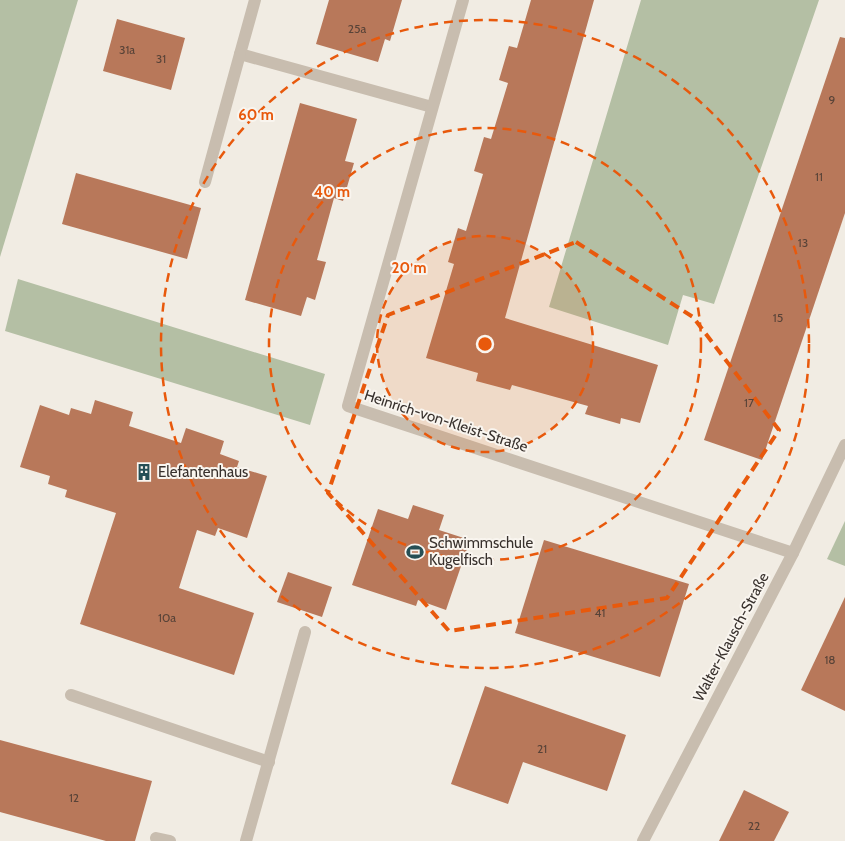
<svg xmlns="http://www.w3.org/2000/svg" width="845" height="841" font-family="Cabin,sans-serif">
	<style>
		.green { fill: #b4bfa4 }
		.building { fill: #b8785a }
		.lines { fill: none; stroke-linecap: round; stroke-linejoin: round }
		.lane { stroke: #c8bdaf; stroke-width: 12 }
		.street { stroke: #c8bdaf; stroke-width: 12 }
		.marked { fill: none; stroke: #e8590c; stroke-width: 4; stroke-dasharray: 10 6; stroke-linejoin: round }
		.ring { fill: none; stroke: #e8590c; stroke-width: 2.5; stroke-dasharray: 9 6 }
		.labels { text-anchor: middle; stroke-width: 4; stroke-linejoin: round; paint-order: stroke }
		.number-label { font-size: 12px; fill: #584338 }
		.street-label { font-size: 15px; fill: #38312d; stroke: #f9f5ef }
		.poi-label { font-size: 15px; fill: #38312d; stroke: #f9f5ef; text-anchor: start }
		.centre { fill: #e8590c; stroke: #f9f5ef; stroke-width: 2.5 }
		.ring-label { font-size: 15px; text-anchor: middle; font-weight: bold; fill: #e8590c; stroke: #f9f5ef; stroke-width: 4; stroke-linejoin: round; paint-order: stroke }
	</style>
	<rect width="100%" height="100%" fill="#f1ece3"/>
	<!-- green -->
	<g class="green">
		<path d="M0,0H78L0,257Z"/>
		<path d="M641,0H819L714,304L683,295L668,345L549,307Z"/>
		<path d="M18,279L325,374L310,425L5,331Z"/>
		<path d="M845,521V566L827,559Z"/>
	</g>
	<!-- building -->
	<g class="building">
		<path d="M329,0H402L390,41L385,39L378,62L316,44Z"/>
		<path d="M531,0H594L505,318L658,365L640,423L621,418L620,424L585,414L588,406L512,385L510,390L476,381L478,373L426,358L454,264L448,262L458,228L466,231L483,174L474,171L484,137L491,139L508,83L499,80L509,46L517,48Z"/>
		<path d="M117,19L185,38L171,90L103,71Z"/>
		<path d="M840,37L845,38V213L762,460L704,440Z"/>
		<path d="M300,103L357,119L345,161L354,163L343,201L334,198L317,260L326,262L315,300L307,297L301,316L245,300Z"/>
		<path d="M76,173L201,208L187,259L62,224Z"/>
		<path d="M95,400L133,412L129,426L181,443L186,428L224,441L220,454L239,461L237,467L267,476L247,538L218,528L215,536L197,530L179,588L254,613L234,675L80,624L116,513L65,497L67,490L48,484L50,476L20,467L40,405L69,415L71,408L91,414Z"/>
		<path d="M413,505L444,515L439,530L470,540L446,610L418,600L416,606L352,585L378,509L408,519Z"/>
		<path d="M544,540L689,584L660,677L515,633Z"/>
		<path d="M288,572L332,587L322,617L277,602Z"/>
		<path d="M845,597V711L801,690Z"/>
		<path d="M485,686L626,735L607,791L523,762L508,804L451,784Z"/>
		<path d="M0,740L152,781L135,841H106L0,812Z"/>
		<path d="M744,790L789,812L774,841H719Z"/>
	</g>
	<g class="lines">
		<!-- lane -->
		<g class="lane">
			<path d="M255,0L240,54L432,107"/>
			<path d="M205,182L240,54"/>
			<path d="M71,695L269,762"/>
			<path d="M156,838L170,841"/>
			<path d="M246,841L305,632"/>
		</g>
		<!-- street -->
		<g class="street">
			<path d="M463,0L348,406L793,553"/>
			<path d="M643,841L793,553L845,445"/>
		</g>
	</g>
	<!-- marked area -->
	<path class="marked" d="M576,242L693,317L779,430L667,598L449,631L328,493L388,315Z"/>
	<!-- distance rings -->
	<circle cx="485" cy="344" r="108" fill="#e8590c" fill-opacity=".12"/>
	<g class="ring">
		<circle cx="485" cy="344" r="108"/>
		<circle cx="485" cy="344" r="216"/>
		<circle cx="485" cy="344" r="324"/>
	</g>
	<!-- icons -->
	<defs>
		<g id="building-bare" transform="scale(1.35)"><path d="M-4-6H4V6H1V3H-1V6H-4ZM-2.5-4.3h1.7v1.8h-1.7ZM.8-4.3h1.7v1.8H.8ZM-2.5-1h1.7V.8h-1.7ZM.8-1h1.7V.8H.8Z" fill="#264f55" stroke="#f9f5ef" stroke-width="2.5" paint-order="stroke"/></g>
		<g id="stadium-bare" transform="scale(1.35)"><path d="M0-5a6.5 5 0 1 0 0 10a6.5 5 0 1 0 0-10ZM-3.5-1.8h7v3.6h-7Z" fill="#264f55" stroke="#f9f5ef" stroke-width="2.5" paint-order="stroke"/></g>
	</defs>
	<g fill-rule="evenodd">
		<use href="#building-bare" x="144" y="472"/>
		<use href="#stadium-bare" x="415" y="552"/>
	</g>
	<g class="labels">
		<!-- number labels -->
		<g class="number-label">
			<text x="357" y="33">25a</text>
			<text x="127" y="54">31a</text>
			<text x="161" y="63">31</text>
			<text x="832" y="104">9</text>
			<text x="819" y="181">11</text>
			<text x="803" y="247">13</text>
			<text x="778" y="322">15</text>
			<text x="749" y="407">17</text>
			<text x="600" y="617">41</text>
			<text x="167" y="622">10a</text>
			<text x="830" y="664">18</text>
			<text x="542" y="753">21</text>
			<text x="74" y="802">12</text>
			<text x="754" y="830">22</text>
		</g>
		<!-- street labels -->
		<g class="street-label">
			<text transform="translate(446 421) rotate(18)" y="5">Heinrich-von-Kleist-Straße</text>
			<text transform="translate(731 637) rotate(-62)" y="5">Walter-Klausch-Straße</text>
		</g>
		<!-- poi labels -->
		<g class="poi-label">
			<text x="158" y="477">Elefantenhaus</text>
			<text x="429" y="548">Schwimmschule<tspan x="429" dy="17">Kugelfisch</tspan></text>
		</g>
	</g>
	<circle cx="485" cy="344" r="8" class="centre"/>
	<g class="ring-label">
		<text x="256" y="120">60 m</text>
		<text x="332" y="197">40 m</text>
		<text x="409" y="273">20 m</text>
	</g>
</svg>
